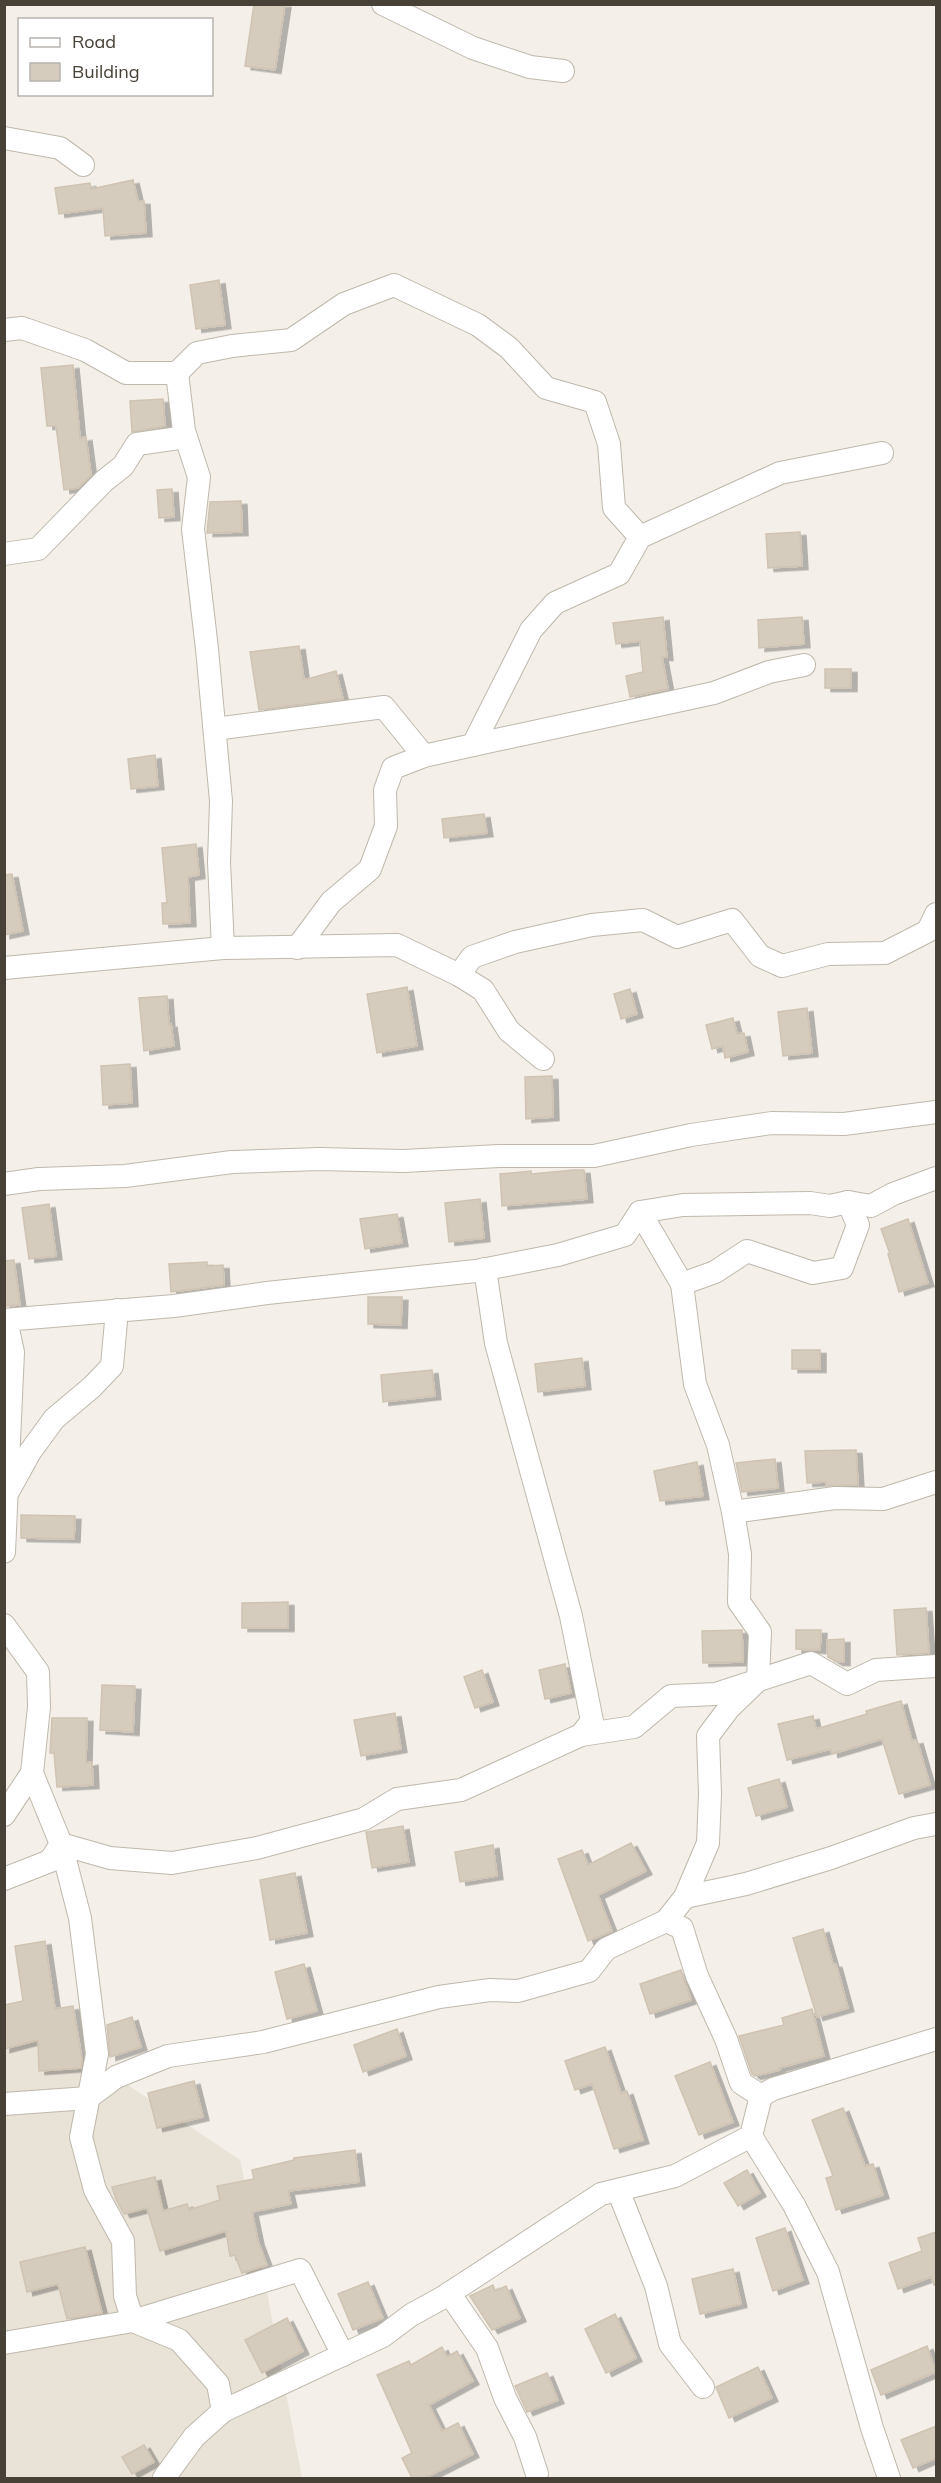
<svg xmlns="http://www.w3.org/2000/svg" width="941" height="2483" font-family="Mulish,sans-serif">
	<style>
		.residential { fill: #e8e2d7 }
		.building { fill: #d5ccbe; stroke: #d0c3b2; stroke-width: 1.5; filter: url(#shadow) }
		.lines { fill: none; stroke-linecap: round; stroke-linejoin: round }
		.street-casing { stroke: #bfb8ab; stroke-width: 24 }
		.street { stroke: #fff; stroke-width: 22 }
	</style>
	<defs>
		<filter id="shadow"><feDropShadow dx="6" dy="3.5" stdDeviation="0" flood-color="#0004"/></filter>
	</defs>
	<rect width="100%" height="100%" fill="#f4f0e9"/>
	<!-- residential -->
	<path class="residential" d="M4,2002L240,2160L259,2250L302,2478H5Z"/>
	<!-- building -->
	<g class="building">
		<path d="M254,4H285L275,70L245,66Z"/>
		<path d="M133,180L138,201H144L146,233L105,236L103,208L59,214L55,188L90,183L91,189Z"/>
		<path d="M219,280L225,325L196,329L190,285Z"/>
		<path d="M73,365L80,438L86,437L91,475L78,488L64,490L56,426H47L41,368Z"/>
		<path d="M163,399L165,426L132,432L130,401Z"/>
		<path d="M172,489L174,517L159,518L157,490Z"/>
		<path d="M241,501L242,532L207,533L210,502Z"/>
		<path d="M800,532L802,566L768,568L766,534Z"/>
		<path d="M663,617L667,657H662L668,689L630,697L626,676L643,672L640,641L616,644L613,623Z"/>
		<path d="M802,617L804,644L759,648L758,620Z"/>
		<path d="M299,646L304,680L336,671L343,699L259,710L250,652Z"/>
		<rect x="825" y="669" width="26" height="19"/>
		<path d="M155,755L158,786L131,789L128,759Z"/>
		<path d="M484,814L487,833L444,838L442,819Z"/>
		<path d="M196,844L199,875L188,877L190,923L163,924L162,903H167L162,848Z"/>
		<path d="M12,874L23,931L4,935V875Z"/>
		<path d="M407,987L417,1046L377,1053L367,994Z"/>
		<path d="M630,989L637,1014L621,1019L614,994Z"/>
		<path d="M167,996L169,1025L171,1024L174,1046L144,1051L139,998Z"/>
		<path d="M807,1008L812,1053L783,1056L778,1012Z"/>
		<path d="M733,1018L737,1034L744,1033L748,1052L725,1058L723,1046L712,1049L706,1025Z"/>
		<path d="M130,1064L132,1103L103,1105L101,1066Z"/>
		<path d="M552,1076L553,1117L526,1119L525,1077Z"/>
		<path d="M574,1170H584L587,1199L502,1206L500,1174L531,1171V1174Z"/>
		<path d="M480,1199L484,1238L449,1242L445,1203Z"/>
		<path d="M49,1204L56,1256L29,1259L22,1208Z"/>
		<path d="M397,1214L402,1243L365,1249L360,1219Z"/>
		<path d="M908,1219L928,1283L899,1292L888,1254H890L881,1229Z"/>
		<path d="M14,1260L20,1305L4,1306V1261Z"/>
		<path d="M207,1262V1266L223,1265L224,1285L171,1292L169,1264Z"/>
		<path d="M368,1297H402L401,1325L368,1324Z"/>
		<rect x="792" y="1350" width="28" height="19"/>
		<path d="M582,1358L585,1386L538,1392L535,1364Z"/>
		<path d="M432,1370L435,1396L383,1402L381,1375Z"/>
		<path d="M856,1450L858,1485L826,1486V1482L807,1483L805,1451Z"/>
		<path d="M775,1459L778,1488L742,1492L736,1463Z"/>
		<path d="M697,1462L703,1496L660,1501L654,1471Z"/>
		<path d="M21,1515L75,1516L74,1539L21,1538Z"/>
		<path d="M288,1602V1628H242V1603Z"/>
		<path d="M926,1608L929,1653L897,1655L894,1610Z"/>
		<path d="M742,1630L743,1662L703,1663L702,1631Z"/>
		<path d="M796,1630H821L820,1650L796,1649Z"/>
		<path d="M844,1639V1662H837L828,1657L827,1640Z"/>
		<path d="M565,1664L571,1693L545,1699L539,1670Z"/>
		<path d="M482,1670L493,1702L475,1708L464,1677Z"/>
		<path d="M102,1685L135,1686L133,1732L100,1730Z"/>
		<path d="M901,1701L912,1741L917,1740L930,1785L899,1794L882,1739L832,1754L831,1749L787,1760L778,1724L813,1716L816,1729L867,1714L866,1711Z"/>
		<path d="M395,1713L401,1749L361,1756L354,1720Z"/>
		<path d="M52,1718H87L86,1763L92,1762L93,1785L57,1787L54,1753H50Z"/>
		<path d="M779,1779L787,1807L756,1816L748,1788Z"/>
		<path d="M403,1826L409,1862L372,1868L366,1832Z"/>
		<path d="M631,1843L646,1871L598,1895L612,1931L588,1941L558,1859L582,1850L588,1865Z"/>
		<path d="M493,1845L497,1876L460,1882L455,1852Z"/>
		<path d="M295,1873L307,1933L270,1940L260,1880Z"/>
		<path d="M823,1929L833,1964H836L848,2008L817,2017L793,1938Z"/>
		<path d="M45,1941L55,2009L73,2006L82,2059L81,2068L39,2071L38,2040L4,2049V2005L23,2001L15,1946Z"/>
		<path d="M304,1964L317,2011L287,2019L275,1972Z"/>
		<path d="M681,1970L691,2000L650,2014L640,1984Z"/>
		<path d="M812,2009L824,2056L779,2068L780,2070L755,2076L752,2074L739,2036L784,2025L782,2018Z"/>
		<path d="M132,2017L141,2047L110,2057L107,2025Z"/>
		<path d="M397,2029L406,2056L363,2072L354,2045Z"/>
		<path d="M605,2047L621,2093L627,2091L643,2140L614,2149L592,2084L575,2090L565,2061Z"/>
		<path d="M710,2062L733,2122L699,2135L675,2076Z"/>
		<path d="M194,2081L203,2117L157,2128L148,2093Z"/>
		<path d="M843,2108L865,2166L873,2164L883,2195L836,2210L826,2178L833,2176L812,2120Z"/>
		<path d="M355,2150L359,2182L288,2191L291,2204L252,2212L258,2241L267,2265L242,2273L235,2255L230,2256L226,2231L160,2251L147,2208L124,2214L116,2199L112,2187L155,2177L163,2211L187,2204L189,2210L220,2200L217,2186L254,2179L252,2170L294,2160V2158Z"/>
		<path d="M747,2170L760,2193L738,2206L724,2183Z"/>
		<path d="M785,2228L803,2280L773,2291L756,2238Z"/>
		<path d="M936,2232V2285H934L931,2277L898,2289L889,2263L922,2251L918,2238Z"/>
		<path d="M85,2247L102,2313L67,2319L58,2284L27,2292L20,2262Z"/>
		<path d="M733,2269L741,2304L700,2314L692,2279Z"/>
		<path d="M368,2282L383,2318L353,2330L338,2294Z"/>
		<path d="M493,2285L495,2291L506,2286L520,2318L492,2330L470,2296Z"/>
		<path d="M615,2314L636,2358L606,2373L585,2329Z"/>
		<path d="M287,2318L303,2351L262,2373L245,2340Z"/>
		<path d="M927,2346L936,2372L881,2395L871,2370Z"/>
		<path d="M442,2347L447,2357L457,2351L473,2381L429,2405L442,2431L458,2423L473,2454L425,2478H412L402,2458L412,2453L377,2375L409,2361L411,2365Z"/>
		<path d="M758,2367L772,2398L729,2418L716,2387Z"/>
		<path d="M547,2373L558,2400L527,2412L515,2386Z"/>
		<path d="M936,2426V2458L913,2468L901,2440Z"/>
		<path d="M144,2445L154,2462L132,2474L122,2457Z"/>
	</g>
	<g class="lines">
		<!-- street casing -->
		<g class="street-casing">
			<g id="street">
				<path d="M383,4L473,48L530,67L563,71"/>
				<path d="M4,138L60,148L83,165"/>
				<path d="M4,330L22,328L85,350L126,373H177L184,431L199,477L193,529L207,649L221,801L219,862L223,948"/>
				<path d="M177,373L197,353L232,346L291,340L344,304L394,285L478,325L509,348L546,388L595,402L609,444L614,508L640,537"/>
				<path d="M4,554L38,549L104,481L123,466L137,444L186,437"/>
				<path d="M215,729L384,707L424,756"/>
				<path d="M473,745L714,693L769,672L804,665"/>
				<path d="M297,948L331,902L370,869L386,826L385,790L393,768L424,756L473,745L531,630L555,603L619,574L640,537L780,473L882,453"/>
				<path d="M4,968L223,948L397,945L459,975L483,990L509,1031L543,1059"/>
				<path d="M459,975L472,957L515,942L592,925L643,920L677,937L732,920L760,956L782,966L828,954L885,953L928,931L936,914"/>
				<path d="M4,1184L39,1179L125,1176L232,1162L319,1159L404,1161L499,1156H594L691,1135L772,1123L844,1124L936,1112"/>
				<path d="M640,1212L682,1284L695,1384L718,1445L733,1512L835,1498L883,1499L936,1482"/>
				<path d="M682,1284L715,1272L747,1251L813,1273L842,1268L858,1225L848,1202"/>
				<path d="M4,1320L174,1306L267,1293L476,1271L558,1255L625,1235L640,1212L683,1205L810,1203L830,1206L848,1202L871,1206L893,1194L936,1178"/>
				<path d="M9,1490L30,1452L54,1419L92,1387L112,1366L117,1310"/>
				<path d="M4,1552L13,1352L6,1320"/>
				<path d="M4,1625L38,1672L39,1707L32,1773"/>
				<path d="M581,1735L634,1727L671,1696L716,1694L811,1663L847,1684L876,1670L936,1666"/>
				<path d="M4,1815L32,1773L61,1844L80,1918L97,2054L81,2137L95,2190L123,2241L125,2296L133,2321L4,2343"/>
				<path d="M4,1879L50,1861L61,1844L110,1858L172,1863L257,1848L364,1819L397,1799L461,1790L581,1735L592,1721L571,1616L496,1343L485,1269"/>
				<path d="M685,1897L708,1843L710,1794L708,1736L729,1708L758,1680L760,1632L739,1602L740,1554L733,1512"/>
				<path d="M666,1921L682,1928L697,1976L726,2039L741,2083L761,2096"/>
				<path d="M4,2104L88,2098L116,2077L168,2056L263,2042L439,1997L490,1990L518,1991L589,1971L606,1949L666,1921L685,1897L746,1884L831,1858L914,1828L936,1824"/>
				<path d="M751,2136L794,2205L828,2272L872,2428L889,2478"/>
				<path d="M618,2190L656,2286L670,2344L703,2387"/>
				<path d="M449,2293L487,2348L505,2398L525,2437L537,2474"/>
				<path d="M223,2411L218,2384L179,2340L133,2321L300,2270L343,2355"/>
				<path d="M164,2478L194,2437L223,2411L383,2336L411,2315L442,2298L601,2194L675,2176L751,2136L761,2096L773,2089L936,2039"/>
			</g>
		</g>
		<!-- street -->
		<use href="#street" class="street"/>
	</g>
	<!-- border -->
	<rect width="941" height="2483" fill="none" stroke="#484137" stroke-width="12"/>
	<!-- legend -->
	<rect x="18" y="18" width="195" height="78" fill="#ffffff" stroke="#b6b3af" stroke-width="1.5"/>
	<rect x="30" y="38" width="30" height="9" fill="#ffffff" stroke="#b6b3af" stroke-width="1.5"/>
	<text x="72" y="48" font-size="18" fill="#484137">Road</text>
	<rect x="30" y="63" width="30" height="18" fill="#d5ccbe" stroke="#b6b3af" stroke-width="1.5"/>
	<text x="72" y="78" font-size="18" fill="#484137">Building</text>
</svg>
